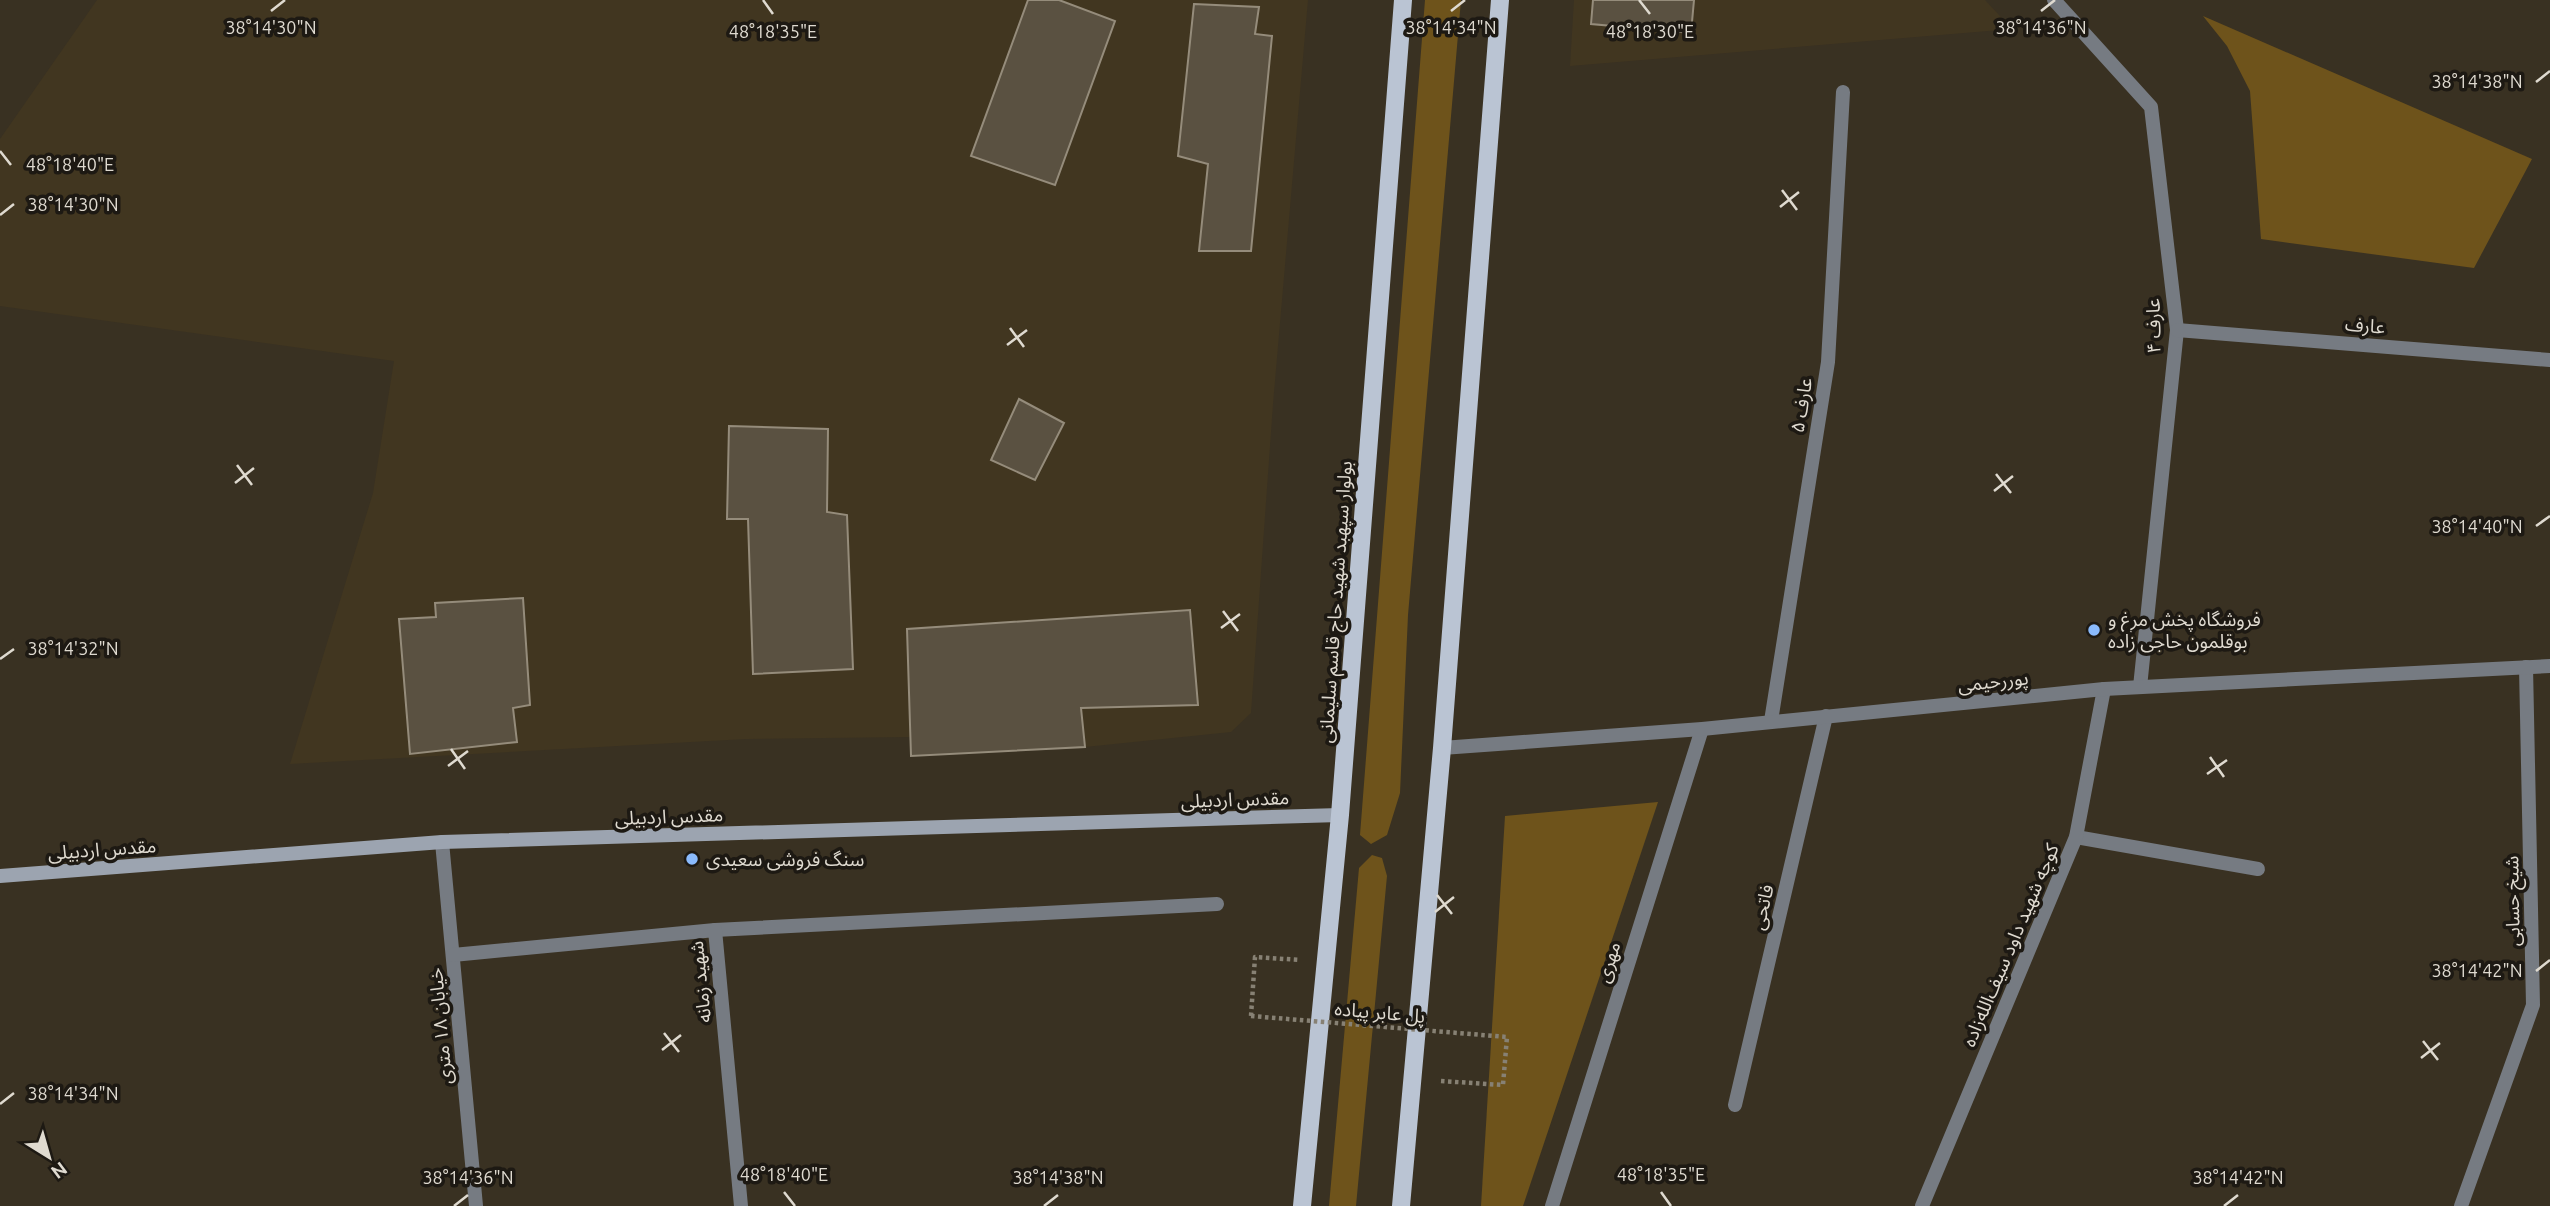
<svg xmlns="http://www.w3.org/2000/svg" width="2550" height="1206" font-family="Ubuntu,'Noto Sans Arabic',sans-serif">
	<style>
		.built { fill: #413620; fill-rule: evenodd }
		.green { fill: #6e531b }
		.building { fill: #5a5141; stroke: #958c7b; stroke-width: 2 }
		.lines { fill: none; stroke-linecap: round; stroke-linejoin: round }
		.path { stroke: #878174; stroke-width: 4.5; stroke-dasharray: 3.5 3.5; stroke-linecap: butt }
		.minor { stroke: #767b82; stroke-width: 14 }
		.tertiary { stroke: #767b82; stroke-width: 14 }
		.secondary { stroke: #9ca4b0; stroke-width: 14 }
		.primary { stroke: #bac4d3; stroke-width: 18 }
		.path-bridge { stroke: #878174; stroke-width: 4.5; stroke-dasharray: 3.5 3.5; stroke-linecap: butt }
		.ticks { fill: none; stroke: #dfdad0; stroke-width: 2.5 }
		.poi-dot { fill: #8abafc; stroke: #1d1913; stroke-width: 2.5 }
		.labels { text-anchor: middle; stroke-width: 7; stroke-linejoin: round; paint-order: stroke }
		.street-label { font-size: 19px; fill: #dfdad0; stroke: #1d1913 }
		.poi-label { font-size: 19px; fill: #dfdad0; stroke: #1d1913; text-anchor: start }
		.ticks-label { font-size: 18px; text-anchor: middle; fill: #dfdad0; stroke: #1d1913; stroke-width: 7; stroke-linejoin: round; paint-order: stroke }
	</style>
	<rect width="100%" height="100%" fill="#393122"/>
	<!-- built -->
	<g class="built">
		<path d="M97,0H1308L1273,404L1251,713L1231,732L1085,747L911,756L910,737L746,739L290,764L373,493L394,361L0,306V139ZM729,426L828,429L827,512L847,515L853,669L748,519L727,518ZM435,604L513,708L517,742L410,754L399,619L436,617Z"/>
		<path d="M1574,0H1985L2012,29L1570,66Z"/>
	</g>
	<!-- green -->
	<g class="green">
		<path d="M1425,0H1461L1408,615L1400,793L1387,835L1371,844L1360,835Z"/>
		<path d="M2203,16L2532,159L2474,268L2261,239L2250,91L2227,46Z"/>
		<path d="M1658,802L1523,1206H1481L1505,816Z"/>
		<path d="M1372,855L1382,858L1387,876L1356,1206H1329L1359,868Z"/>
	</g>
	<!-- building -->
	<g class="building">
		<path d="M1028,0H1059L1115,21L1055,185L971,156Z"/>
		<path d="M1593,0H1694L1691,33L1591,24Z"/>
		<path d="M1194,4L1259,7L1255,34L1272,36L1251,251H1199L1208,164L1178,156Z"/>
		<path d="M1019,399L1064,423L1035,480L991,460Z"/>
		<path d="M729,426L828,429L827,512L847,515L853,669L753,674L748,519H727Z"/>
		<path d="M523,598L530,705L513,708L517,742L410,754L399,619L436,617L435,603Z"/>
		<path d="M1190,610L1198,705L1081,708L1085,747L911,756L907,629Z"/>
	</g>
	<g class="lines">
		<!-- path -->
		<g class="path">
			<path d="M1251,1016L1255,957L1300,960"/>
			<path d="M1441,1081L1503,1085L1507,1037"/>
		</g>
		<!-- minor -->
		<g class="minor">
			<path d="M2054,0L2151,107L2177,330L2140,687"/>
			<path d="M2177,330L2550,360"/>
			<path d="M1771,721L1828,362L1843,92"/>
			<path d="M2076,837L2258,869"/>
			<path d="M442,842L476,1206"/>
			<path d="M715,930L1217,904"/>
			<path d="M453,955L715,930L741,1206"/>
			<path d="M1735,1105L1826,716"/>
			<path d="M1552,1206L1702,729"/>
			<path d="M1922,1206L2076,837L2104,689"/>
			<path d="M2461,1206L2533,1005L2526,667"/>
		</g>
		<!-- tertiary -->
		<path class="tertiary" d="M1442,748L1702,729L2104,689L2550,666"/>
		<!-- secondary -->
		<path class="secondary" d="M0,876L442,842L1340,815"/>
		<!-- primary -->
		<g class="primary">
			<path d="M1302,1206L1340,815L1403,0"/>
			<path d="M1401,1206L1442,748L1500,0"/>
		</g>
		<!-- path-bridge -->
		<path class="path-bridge" d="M1251,1016L1507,1037"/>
	</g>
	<!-- ticks -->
	<path class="ticks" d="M763,0L773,14M1639,0L1650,14M271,11L285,0M1451,11L1465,0M2041,11L2055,0M2536,82L2550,71M0,151L11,165M1782,190L1797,210M1780,207L1799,192M0,215L14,204M1010,328L1024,347M1007,345L1027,330M237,465L252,485M1996,474L2011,493M235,483L254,468M1994,491L2013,476M2536,526L2550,516M1223,611L1238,631M1221,628L1240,614M0,659L14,649M451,749L465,769M2210,757L2224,777M448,766L468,751M2207,774L2227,760M1437,895L1452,914M1435,912L1454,897M2536,971L2550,960M664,1033L679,1052M2423,1041L2438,1060M662,1050L681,1035M2421,1058L2440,1043M0,1104L14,1093M784,1192L795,1206M1661,1192L1671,1206M454,1206L468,1195M1044,1206L1058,1195M2224,1206L2238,1195"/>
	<!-- markers -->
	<g class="poi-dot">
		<circle cx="2094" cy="630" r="7"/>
		<circle cx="692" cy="859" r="7"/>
	</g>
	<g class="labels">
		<!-- street labels -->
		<g class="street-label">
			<text transform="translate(2365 325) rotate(5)" y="7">عارف</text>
			<text transform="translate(2153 326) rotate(-91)" y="7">عارف ۴</text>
			<text transform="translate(1801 405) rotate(-81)" y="7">عارف ۵</text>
			<text transform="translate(1335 602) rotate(-86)" y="7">بولوار سپهبد شهید حاج قاسم سلیمانی</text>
			<text transform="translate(1993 681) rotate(-6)" y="7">پوررحیمی</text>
			<text transform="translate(1235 799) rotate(-2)" y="7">مقدس اردبیلی</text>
			<text transform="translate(669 816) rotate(-2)" y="7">مقدس اردبیلی</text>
			<text transform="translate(102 849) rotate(-4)" y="7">مقدس اردبیلی</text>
			<text transform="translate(2512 901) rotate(-91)" y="7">شیخ حسابی</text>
			<text transform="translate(1762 907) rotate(-77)" y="7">فاتحی</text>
			<text transform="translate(2010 945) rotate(-67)" y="7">کوچه شهید داود سیف‌الله‌زاده</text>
			<text transform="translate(1608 962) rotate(-73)" y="7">مهری</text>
			<text transform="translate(700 982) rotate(-96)" y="7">شهید زمانه</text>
			<text transform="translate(1380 1012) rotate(5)" y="7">پل عابر پیاده</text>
			<text transform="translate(440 1026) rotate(-95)" y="7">خیابان ۱۸ متری</text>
		</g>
		<!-- poi labels -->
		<g class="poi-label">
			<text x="2108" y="626">فروشگاه پخش مرغ و<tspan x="2108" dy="22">بوقلمون حاجی زاده</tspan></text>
			<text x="706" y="866">سنگ فروشی سعیدی</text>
		</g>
	</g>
	<g class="ticks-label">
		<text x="271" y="34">38°14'30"N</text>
		<text x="1451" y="34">38°14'34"N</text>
		<text x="2041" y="34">38°14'36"N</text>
		<text x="773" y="38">48°18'35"E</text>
		<text x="1650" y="38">48°18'30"E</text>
		<text x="2477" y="88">38°14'38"N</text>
		<text x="70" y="171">48°18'40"E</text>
		<text x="73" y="211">38°14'30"N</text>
		<text x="2477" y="533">38°14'40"N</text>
		<text x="73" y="655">38°14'32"N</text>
		<text x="2477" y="977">38°14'42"N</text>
		<text x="73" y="1100">38°14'34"N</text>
		<text x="784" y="1181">48°18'40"E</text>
		<text x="1661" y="1181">48°18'35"E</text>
		<text x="468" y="1184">38°14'36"N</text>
		<text x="1058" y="1184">38°14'38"N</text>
		<text x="2238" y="1184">38°14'42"N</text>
	</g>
	<!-- north arrow -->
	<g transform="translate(49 1157) rotate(143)" stroke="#1d1913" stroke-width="5" paint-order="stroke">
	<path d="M0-5L12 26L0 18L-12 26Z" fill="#dfdad0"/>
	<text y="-10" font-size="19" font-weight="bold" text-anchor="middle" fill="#dfdad0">N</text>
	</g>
</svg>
